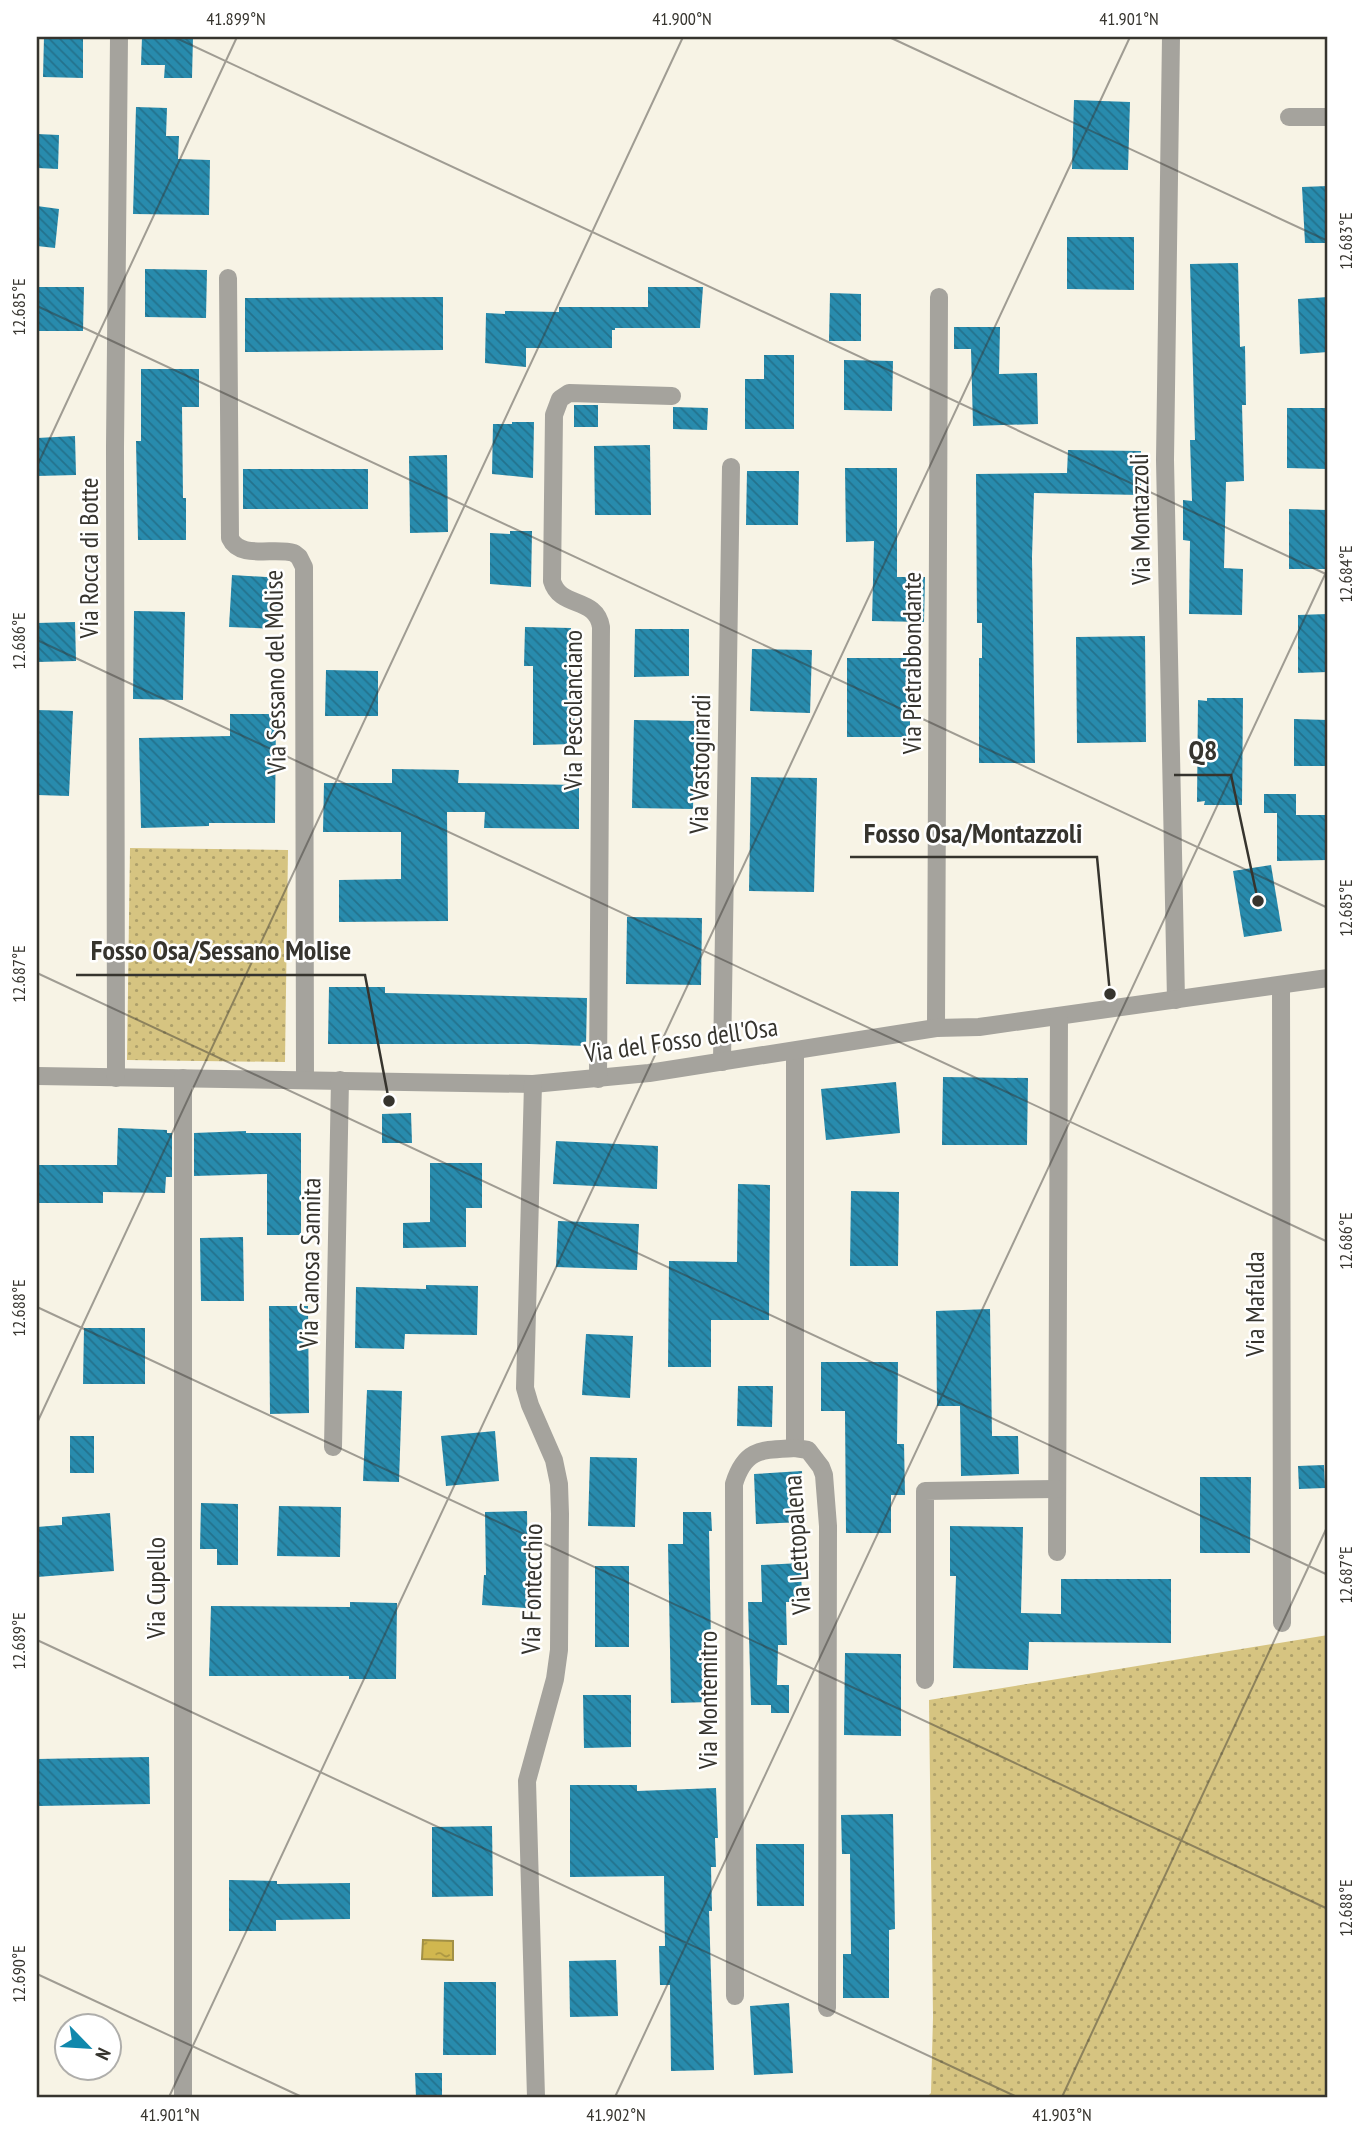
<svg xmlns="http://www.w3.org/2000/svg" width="1365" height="2134" font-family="'PT Sans Narrow',sans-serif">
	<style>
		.grass { fill: url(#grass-dots) }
		.water { fill: url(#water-ripples); stroke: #a29045; stroke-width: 2 }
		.building { fill: url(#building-back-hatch) }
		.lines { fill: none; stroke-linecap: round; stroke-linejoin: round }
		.minor { stroke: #a5a39d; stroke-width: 18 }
		.ticks { fill: none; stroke: #36342e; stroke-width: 2; stroke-opacity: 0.45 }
		.labels { text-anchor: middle; stroke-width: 5; stroke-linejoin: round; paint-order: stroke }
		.street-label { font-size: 26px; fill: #36342e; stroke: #fff }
		.leader { fill: none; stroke: #36342e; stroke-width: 2.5 }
		.callout-dot { fill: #36342e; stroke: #fff; stroke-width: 2.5 }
		.callout-label { font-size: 28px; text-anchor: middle; font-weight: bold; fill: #36342e; stroke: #fff; stroke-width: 5; stroke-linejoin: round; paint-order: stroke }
		.neatline { fill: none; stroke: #36342e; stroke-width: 2.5 }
		.ticks-label { font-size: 18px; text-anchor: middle; fill: #36342e }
	</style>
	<defs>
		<pattern id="grass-dots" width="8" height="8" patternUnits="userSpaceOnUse" patternTransform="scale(1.75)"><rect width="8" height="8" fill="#d6c481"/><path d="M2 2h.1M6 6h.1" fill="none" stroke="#aea06a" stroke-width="1.8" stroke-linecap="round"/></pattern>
		<pattern id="water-ripples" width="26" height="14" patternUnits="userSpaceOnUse" patternTransform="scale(1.75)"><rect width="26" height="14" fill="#d1b74f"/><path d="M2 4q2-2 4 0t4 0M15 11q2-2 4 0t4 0" fill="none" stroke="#aa9642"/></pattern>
		<pattern id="building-back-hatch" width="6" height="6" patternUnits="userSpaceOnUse" patternTransform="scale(1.75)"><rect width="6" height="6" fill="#288bad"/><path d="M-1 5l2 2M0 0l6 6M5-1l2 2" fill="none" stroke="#23728d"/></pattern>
	</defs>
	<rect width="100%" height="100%" fill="#f7f3e5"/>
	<!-- grass -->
	<g class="grass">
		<path d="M130,848L288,850L285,1062L127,1060Z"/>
		<path d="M1328,1635V2097H927L931,2093L933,2017L929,1700Z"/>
	</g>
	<!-- water -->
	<path class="water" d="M423,1940L453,1941V1960L422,1959Z"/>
	<!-- building -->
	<g class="building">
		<path d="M44,37H83V78L43,77Z"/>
		<path d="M142,37H193L192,78H164L165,65H141Z"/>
		<path d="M1074,100L1130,102L1128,170L1072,169Z"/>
		<path d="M136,107L167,108L166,136H179L178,159L210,160L209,215L133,214Z"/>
		<path d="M37,134L59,135L58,169L37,168Z"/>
		<path d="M1328,186V243H1305L1302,187Z"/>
		<path d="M37,206L59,209L55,248L37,246Z"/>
		<path d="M1067,237H1134V290L1067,289Z"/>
		<path d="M1238,263L1240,347L1245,346L1246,405H1242L1244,481L1226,482L1224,568L1243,569L1242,615L1189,614L1190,541L1183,540V500L1192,501L1190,440H1195L1190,264Z"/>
		<path d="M145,269L207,270L206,318L145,317Z"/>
		<path d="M37,287H84L83,331H37Z"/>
		<path d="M648,287H703L700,328H615V330H612V348H526V367L485,363L486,313L505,314V311L559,312V307H648Z"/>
		<path d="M830,293L861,294V341H829Z"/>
		<path d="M443,297V350L245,352V298Z"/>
		<path d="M1328,297V352L1300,354L1298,299Z"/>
		<path d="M954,327H1000L999,374L1037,373L1038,424L973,426L971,349H954Z"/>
		<path d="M764,355H794V429H745V379H764Z"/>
		<path d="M844,360L893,361L892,411L844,410Z"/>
		<path d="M141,369H199V407H182L183,498H186V540H138L136,441H141Z"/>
		<rect x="574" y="405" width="24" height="22"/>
		<path d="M673,407L708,408L707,430L673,429Z"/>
		<path d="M1287,408H1328V469L1287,468Z"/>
		<path d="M512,422H534L533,478L492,474L493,424H512Z"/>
		<path d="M75,436L76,475L37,476V438Z"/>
		<path d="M650,445L651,515H595L594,446Z"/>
		<path d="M1068,450L1141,451V495L1034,493L1032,557L1035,763H979V658H982V623H977L976,474L1067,473Z"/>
		<path d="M447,455L448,532L410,533L409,456Z"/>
		<path d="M845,468H897V577H925L924,622L872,621L874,541L846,542Z"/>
		<rect x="243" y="469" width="125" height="40"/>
		<path d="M747,471H799L798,525H746Z"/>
		<path d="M1289,509L1328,510V569H1289Z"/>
		<path d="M510,531H532L531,587L490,584V533L510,534Z"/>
		<path d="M232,575L282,578L279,629L229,627Z"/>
		<path d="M134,611L185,612L183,700L133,699Z"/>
		<path d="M1328,614V672L1298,673V615Z"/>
		<path d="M75,622L76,661L37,662V623Z"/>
		<path d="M525,627L571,628L570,699H574L575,744L533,745V666H524Z"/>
		<path d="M635,629H689V676L634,677Z"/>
		<path d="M1145,636L1146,742L1077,743L1076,637Z"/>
		<path d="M752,649L812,650L810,713L750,711Z"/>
		<rect x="847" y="658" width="63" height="79"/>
		<path d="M326,670L378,671V716H325Z"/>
		<path d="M1207,698H1243L1242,805H1204L1205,801L1197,802L1198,700L1207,701Z"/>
		<path d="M37,710L73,711L69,796L37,795Z"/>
		<path d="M230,714H276L275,823H209V826L141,828L139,738L230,736Z"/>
		<path d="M1294,719L1328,720V766H1294Z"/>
		<path d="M634,720L695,721L693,809L632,808Z"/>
		<path d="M392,769L459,770L458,783L579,785V829L484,828L485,812H447L448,921L339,922V880L401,879V832H323L324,783H392Z"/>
		<path d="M751,777L817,778L814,892L749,891Z"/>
		<path d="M1264,794H1296V815H1328V860L1277,861V813H1264Z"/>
		<path d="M1271,865L1282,931L1244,937L1233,871Z"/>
		<path d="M627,917L702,918L701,985L626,984Z"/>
		<path d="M329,987H385V993L587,998L586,1046L529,1044H328Z"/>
		<path d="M943,1077L1028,1078L1027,1145H942Z"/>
		<path d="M896,1082L900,1133L826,1140L821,1089Z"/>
		<path d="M411,1113L412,1143H382V1114Z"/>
		<path d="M118,1128L167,1130V1133H172V1177H166L165,1193L103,1192V1203H37V1165H117Z"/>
		<path d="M246,1131V1133H301V1235H267V1174L194,1176V1133Z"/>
		<path d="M556,1141L658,1146L657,1189L553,1184Z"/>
		<path d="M430,1163H482V1208H466V1247L403,1248V1223L430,1222Z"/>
		<path d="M738,1184L770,1185L769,1320H711V1367H668L669,1261L737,1262Z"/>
		<path d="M851,1191L899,1192L898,1266H850Z"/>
		<path d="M558,1221L639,1224L637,1270L556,1267Z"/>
		<path d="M243,1237L244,1301H201L200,1238Z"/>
		<path d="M426,1285L478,1286L477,1335L405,1334L404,1349L355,1348L356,1287L426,1289Z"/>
		<path d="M269,1306H308L309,1413L270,1414Z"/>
		<path d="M990,1309L992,1436H1018L1019,1474L961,1476L960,1406H937L936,1311Z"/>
		<path d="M84,1328H145V1384H83Z"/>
		<path d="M586,1334L633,1336L630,1398L582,1395Z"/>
		<path d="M821,1362H898L897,1444H904L905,1495H891V1533H846L845,1411H821Z"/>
		<path d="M738,1386H773L772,1427L737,1426Z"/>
		<path d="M367,1390L402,1391L399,1482L363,1481Z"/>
		<path d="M495,1431L499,1481L446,1486L441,1436Z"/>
		<rect x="70" y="1436" width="24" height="37"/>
		<path d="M590,1457L637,1458L635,1527L588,1526Z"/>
		<path d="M1324,1465L1325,1488L1299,1489L1298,1466Z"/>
		<path d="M802,1471L804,1522L756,1524L754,1474Z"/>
		<path d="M1200,1477H1251L1250,1553H1200Z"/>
		<path d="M201,1503L238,1504V1565H217V1549H200Z"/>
		<path d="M279,1506L341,1507L340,1557L277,1556Z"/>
		<path d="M527,1511L528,1577L542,1578L540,1609L482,1605L484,1575H486L485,1512Z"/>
		<path d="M683,1512H711L712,1531H709L712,1702L671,1703L668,1544H683Z"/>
		<path d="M110,1513L114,1571L37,1577V1527L62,1525V1517Z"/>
		<path d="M950,1526L1023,1527L1021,1613L1061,1614V1579H1171V1643L1029,1642L1028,1670L953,1668L956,1576H950Z"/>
		<path d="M801,1563L802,1602H786L787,1645H778L777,1685H789V1713H771V1705H751L748,1602H762L761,1565Z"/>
		<rect x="595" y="1566" width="34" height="81"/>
		<path d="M350,1602L397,1603L396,1679H349V1676H209L211,1606L350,1607Z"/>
		<path d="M845,1653L901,1654V1736L844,1735Z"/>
		<path d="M583,1695H631V1747L584,1748Z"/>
		<path d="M149,1757L150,1804L38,1806L37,1759Z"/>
		<path d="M570,1785H637V1791L716,1788L718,1838H715L716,1867H711L712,1911H709L714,2070L671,2071L670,1985H660L659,1946H665L664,1876L570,1877Z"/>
		<path d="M893,1814L895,1929L889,1930V1998H843V1954H851L850,1854H842L841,1815Z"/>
		<path d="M492,1826L493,1896L432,1897V1827Z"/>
		<path d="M756,1844H804V1906H757Z"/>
		<path d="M229,1880L277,1881V1884L350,1883V1919L276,1920V1931H229Z"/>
		<path d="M616,1960L618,2016L570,2017L569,1961Z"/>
		<path d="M444,1982H496V2055H443Z"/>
		<path d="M789,2003L793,2073L754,2075L750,2006Z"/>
		<path d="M415,2073H442V2097H416Z"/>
	</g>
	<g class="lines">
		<!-- minor -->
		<g class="minor">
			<path d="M1171,37L1165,460L1176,1000"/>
			<path d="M1289,117H1328"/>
			<path d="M228,278L230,538C240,560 274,547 294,553L299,557L304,567L305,1080"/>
			<path d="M1281,985L1282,1623"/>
			<path d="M936,1028L939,297"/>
			<path d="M795,1051V1448L808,1450L821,1467L824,1475L828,1526L827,2008"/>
			<path d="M722,1062L731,467"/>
			<path d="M37,1076L533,1084L649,1073L936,1028L979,1027L1328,978"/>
			<path d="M116,1078L115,447L119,37"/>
			<path d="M598,1079L601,627C596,596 560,609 552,581L554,415L560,399L569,393L672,396"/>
			<path d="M533,1084L525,1388L530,1405L554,1460L559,1484L560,1514L559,1650L555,1679L527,1781L536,2097"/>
			<path d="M333,1447L340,1080"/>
			<path d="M1057,1552L1059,1016"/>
			<path d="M925,1680V1491L1057,1489"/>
			<path d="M735,1996L734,1484C745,1448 762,1450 795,1448"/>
			<path d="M183,2097V1078"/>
		</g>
	</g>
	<!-- ticks -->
	<path class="ticks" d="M174,37L1328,575M889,37L1328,241M37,306L1328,908M37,466L237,37M37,640L1328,1242M37,973L1328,1575M37,1307L1328,1909M37,1423L683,37M37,1640L1017,2097M37,1974L302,2097M169,2097L1130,37M615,2097L1328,568M1062,2097L1328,1525"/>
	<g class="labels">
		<!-- street labels -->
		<g class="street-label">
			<text transform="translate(1140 519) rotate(-91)" y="9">Via Montazzoli</text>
			<text transform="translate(89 558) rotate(-90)" y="9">Via Rocca di Botte</text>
			<text transform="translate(912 663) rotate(-90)" y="9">Via Pietrabbondante</text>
			<text transform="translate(275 672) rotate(-91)" y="9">Via Sessano del Molise</text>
			<text transform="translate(573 710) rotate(-90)" y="9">Via Pescolanciano</text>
			<text transform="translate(700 764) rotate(-89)" y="9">Via Vastogirardi</text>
			<text transform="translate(681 1040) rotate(-8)" y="9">Via del Fosso dell'Osa</text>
			<text transform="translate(310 1263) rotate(-89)" y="9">Via Canosa Sannita</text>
			<text transform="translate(1255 1304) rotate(-90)" y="9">Via Mafalda</text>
			<text transform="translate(797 1545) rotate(-94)" y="9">Via Lettopalena</text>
			<text transform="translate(156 1588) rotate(-90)" y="9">Via Cupello</text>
			<text transform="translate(532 1589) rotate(-89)" y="9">Via Fontecchio</text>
			<text transform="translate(708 1700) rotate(-90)" y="9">Via Montemitro</text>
		</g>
	</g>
	<!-- callouts -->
	<path class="leader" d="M1258 901L1231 775H1174M1110 994L1097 857H850M389 1101L365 975H76"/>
	<g class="callout-dot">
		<circle cx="1258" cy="901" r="7"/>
		<circle cx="1110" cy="994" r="7"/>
		<circle cx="389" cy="1101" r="7"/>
	</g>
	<g class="callout-label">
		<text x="1203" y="760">Q8</text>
		<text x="973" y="843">Fosso Osa/Montazzoli</text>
		<text x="221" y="960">Fosso Osa/Sessano Molise</text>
	</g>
	<!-- border -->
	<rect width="1365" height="2134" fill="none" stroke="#ffffff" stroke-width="77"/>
	<!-- north arrow -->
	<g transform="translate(88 2047) rotate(115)"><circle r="33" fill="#ffffff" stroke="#afaeab" stroke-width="2"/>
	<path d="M0-5L12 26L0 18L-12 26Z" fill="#1088ac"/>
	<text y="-10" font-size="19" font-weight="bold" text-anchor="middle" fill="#36342e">N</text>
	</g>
	<rect x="38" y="38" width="1288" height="2058" class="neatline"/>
	<g class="ticks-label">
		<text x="236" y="25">41.899°N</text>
		<text x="682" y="25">41.900°N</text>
		<text x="1129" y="25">41.901°N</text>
		<text transform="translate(1346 241) rotate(-90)" y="6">12.683°E</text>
		<text transform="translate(19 307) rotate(-90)" y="6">12.685°E</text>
		<text transform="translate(1346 574) rotate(-90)" y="6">12.684°E</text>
		<text transform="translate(19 641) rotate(-90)" y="6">12.686°E</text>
		<text transform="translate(1346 908) rotate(-90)" y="6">12.685°E</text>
		<text transform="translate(19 974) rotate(-90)" y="6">12.687°E</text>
		<text transform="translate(1346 1241) rotate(-90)" y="6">12.686°E</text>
		<text transform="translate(19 1308) rotate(-90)" y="6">12.688°E</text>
		<text transform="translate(1346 1575) rotate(-90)" y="6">12.687°E</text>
		<text transform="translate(19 1641) rotate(-90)" y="6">12.689°E</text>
		<text transform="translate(1346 1908) rotate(-90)" y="6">12.688°E</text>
		<text transform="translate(19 1974) rotate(-90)" y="6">12.690°E</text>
		<text x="170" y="2121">41.901°N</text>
		<text x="616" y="2121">41.902°N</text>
		<text x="1062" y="2121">41.903°N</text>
	</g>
</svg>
